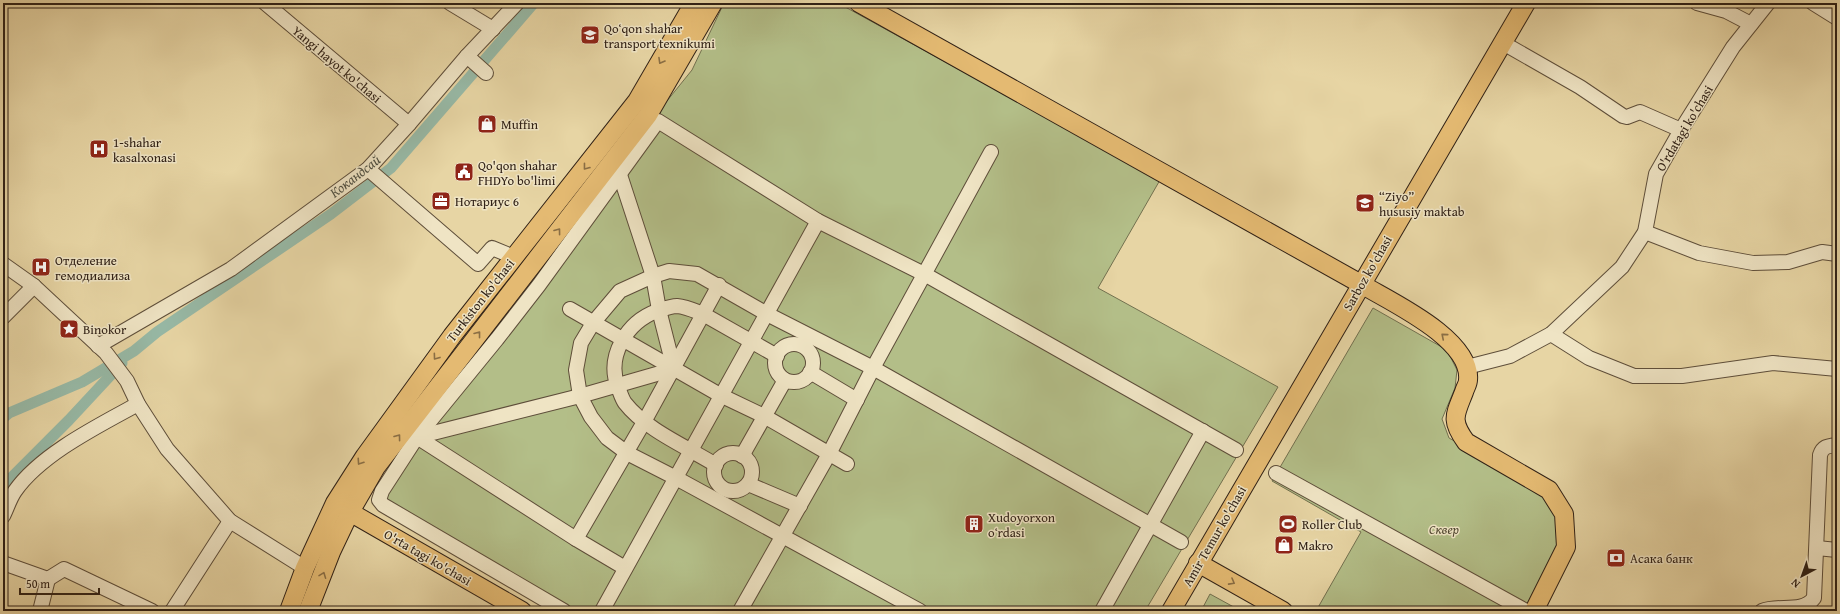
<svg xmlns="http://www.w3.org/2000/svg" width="1840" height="614" font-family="'Gentium Book Plus',serif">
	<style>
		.green { fill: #b3be88; stroke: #72704f }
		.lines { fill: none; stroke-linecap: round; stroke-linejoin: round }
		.canal { stroke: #97b9a6; stroke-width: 11 }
		.minor-casing { stroke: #5e4e3a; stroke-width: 16 }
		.major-casing { stroke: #302116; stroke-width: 20 }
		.minor { stroke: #efe4c4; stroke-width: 14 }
		.major { stroke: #e4ba72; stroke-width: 18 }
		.oneway { stroke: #8a6e44 }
		.labels { text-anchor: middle; stroke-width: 3; stroke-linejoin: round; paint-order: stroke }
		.poi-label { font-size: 13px; fill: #302116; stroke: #efe4c4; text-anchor: start }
		.street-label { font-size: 13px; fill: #302116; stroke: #efe4c4 }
		.park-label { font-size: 13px; font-style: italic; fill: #514832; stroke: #efe4c4 }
		.water-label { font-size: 14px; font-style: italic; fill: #4f4f41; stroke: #efe4c4 }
	</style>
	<rect width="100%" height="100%" fill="#e7d5a4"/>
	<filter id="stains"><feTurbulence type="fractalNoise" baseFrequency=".005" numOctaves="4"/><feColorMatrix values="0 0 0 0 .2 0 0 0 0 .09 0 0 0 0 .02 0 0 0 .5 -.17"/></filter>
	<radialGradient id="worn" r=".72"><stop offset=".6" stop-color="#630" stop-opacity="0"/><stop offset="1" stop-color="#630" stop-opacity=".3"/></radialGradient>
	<!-- green -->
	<g class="green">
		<path d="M724,3H838L1160,180L1098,288L1278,387L1145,611H559L382,508L377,490L538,281L560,242L658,112L692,70Z"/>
		<path d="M1373,308L1447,350L1457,370L1455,388L1442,419L1449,438L1543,490L1562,528L1557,568L1531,611H1316L1361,532L1272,481Z"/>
		<path d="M1210,594L1241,611H1201Z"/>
	</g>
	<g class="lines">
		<!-- canal -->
		<g class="canal">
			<path d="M3,418L9,413L82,382L134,351L157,332L331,214L391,168L534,3"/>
			<path d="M3,486L69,420L122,363"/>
		</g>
		<!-- minor casing -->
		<g class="minor-casing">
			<g id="minor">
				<path d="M265,3L409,124"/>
				<path d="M450,3L493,29"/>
				<path d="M1697,3L1726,11L1751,24"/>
				<path d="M1813,3L1837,18"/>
				<path d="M1503,43L1580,87L1623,116L1627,117L1640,112L1681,130"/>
				<path d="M467,56L486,73"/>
				<path d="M368,169L478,264L492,248L514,257"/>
				<path d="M1645,232L1699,253L1753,263L1788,262L1822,252L1837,254"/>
				<path d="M3,264L34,286L106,353L127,381L138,404L167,449L230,521L305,568"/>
				<path d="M570,309L720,395L764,416L847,464"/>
				<path d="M3,317L34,286"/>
				<path d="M1551,334L1589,358L1634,376H1682L1773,363L1837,369"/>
				<circle cx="794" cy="363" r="19"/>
				<path d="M98,346L231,269L368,169L409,124L467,56L517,3"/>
				<path d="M1467,367L1510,356L1551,334L1622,267L1645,232L1656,174L1681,130L1733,47L1768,3"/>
				<path d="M810,372L857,400"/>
				<path d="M417,437L580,396L674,369L659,310L653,276L620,175"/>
				<path d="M417,437L576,539L625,568"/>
				<circle cx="733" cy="472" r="19"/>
				<path d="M742,456L785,380"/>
				<path d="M716,465C687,447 646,430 625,403C622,399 620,392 618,387C606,356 627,322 657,311C663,309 671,306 677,306C687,307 695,311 703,314L777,356"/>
				<path d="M1276,473L1526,611"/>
				<path d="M748,484L800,506"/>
				<path d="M3,516C7,508 10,498 15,491C41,454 98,426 138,404"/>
				<path d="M576,539L644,422L719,285"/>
				<path d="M1817,548L1837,550"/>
				<path d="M3,563L48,579L64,569L152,611"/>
				<path d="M40,611L48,579"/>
				<path d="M172,611L230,521"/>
				<path d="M564,611L383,505L379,500L382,491L417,437L497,339L539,285L658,121L818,221L926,275L1236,450"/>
				<path d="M602,611L818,221"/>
				<path d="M740,611L829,454L873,368L991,152"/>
				<path d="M920,611L676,478L627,453L607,438L591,417L580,396L576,370L581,343L593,323L620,291L653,276L669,271L697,274L767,314L873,368L1181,542"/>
				<path d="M1102,611L1203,431"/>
				<path d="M1762,611C1779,604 1802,614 1814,598L1820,455C1823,446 1828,446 1837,445"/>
			</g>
		</g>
		<!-- major casing -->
		<g class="major-casing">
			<g id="major">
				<path d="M859,3L1361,284C1391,302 1472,339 1468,380C1468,384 1465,388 1464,392C1455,415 1450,420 1466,442L1549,490L1564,514L1566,547L1534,611"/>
				<path d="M341,507L522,611"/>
				<path d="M1198,563L1283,611"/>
				<path d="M289,611L305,568L335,503L365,456L452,336L637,101L694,3"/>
				<path d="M308,611L331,552L350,512L376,467L648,115L713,3"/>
				<path d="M1171,611L1526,3"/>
			</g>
		</g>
		<!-- minor -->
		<use href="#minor" class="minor"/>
		<!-- major -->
		<use href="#major" class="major"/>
	</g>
	<!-- one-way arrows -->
	<defs><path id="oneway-chevron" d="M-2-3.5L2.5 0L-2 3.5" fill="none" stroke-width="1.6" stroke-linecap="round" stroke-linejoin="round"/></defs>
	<g class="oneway">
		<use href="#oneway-chevron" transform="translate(661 61) rotate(120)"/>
		<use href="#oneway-chevron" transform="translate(586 167) rotate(128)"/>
		<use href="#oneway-chevron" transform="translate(558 231) rotate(-53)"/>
		<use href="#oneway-chevron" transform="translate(478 334) rotate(-52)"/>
		<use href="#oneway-chevron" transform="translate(1444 336) rotate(-140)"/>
		<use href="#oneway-chevron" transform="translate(436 357) rotate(126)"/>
		<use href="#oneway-chevron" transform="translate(398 437) rotate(-53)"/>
		<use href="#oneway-chevron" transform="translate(360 462) rotate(124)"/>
		<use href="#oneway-chevron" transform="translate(323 575) rotate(-69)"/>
		<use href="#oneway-chevron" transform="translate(1232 582) rotate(29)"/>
	</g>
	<!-- icons -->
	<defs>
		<g id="school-square" transform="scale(1)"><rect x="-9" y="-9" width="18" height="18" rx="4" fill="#8f2418" stroke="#efe4c4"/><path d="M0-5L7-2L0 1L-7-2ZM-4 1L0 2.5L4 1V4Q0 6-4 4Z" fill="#fff"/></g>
		<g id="shop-square" transform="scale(1)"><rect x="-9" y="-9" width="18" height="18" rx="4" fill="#8f2418" stroke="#efe4c4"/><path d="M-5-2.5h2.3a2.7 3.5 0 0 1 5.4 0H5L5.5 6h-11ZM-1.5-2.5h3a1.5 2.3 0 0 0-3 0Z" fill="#fff"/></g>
		<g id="hospital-square" transform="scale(1)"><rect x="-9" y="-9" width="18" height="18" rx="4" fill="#8f2418" stroke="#efe4c4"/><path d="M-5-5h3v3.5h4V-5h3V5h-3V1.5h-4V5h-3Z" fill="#fff"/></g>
		<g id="civic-square" transform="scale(1)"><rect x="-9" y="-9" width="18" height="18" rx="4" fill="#8f2418" stroke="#efe4c4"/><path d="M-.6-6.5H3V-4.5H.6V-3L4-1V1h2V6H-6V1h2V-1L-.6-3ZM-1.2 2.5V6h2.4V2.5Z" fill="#fff"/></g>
		<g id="office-square" transform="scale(1)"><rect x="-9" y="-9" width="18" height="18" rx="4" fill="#8f2418" stroke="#efe4c4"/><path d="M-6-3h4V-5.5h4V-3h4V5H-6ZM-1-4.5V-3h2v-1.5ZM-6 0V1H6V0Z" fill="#fff"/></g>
		<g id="sight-square" transform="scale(1)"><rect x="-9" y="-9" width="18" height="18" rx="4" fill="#8f2418" stroke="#efe4c4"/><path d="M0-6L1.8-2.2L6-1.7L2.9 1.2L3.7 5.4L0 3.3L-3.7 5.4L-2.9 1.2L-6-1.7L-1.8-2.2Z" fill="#fff"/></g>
		<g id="building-square" transform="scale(1)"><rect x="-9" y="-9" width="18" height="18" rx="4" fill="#8f2418" stroke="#efe4c4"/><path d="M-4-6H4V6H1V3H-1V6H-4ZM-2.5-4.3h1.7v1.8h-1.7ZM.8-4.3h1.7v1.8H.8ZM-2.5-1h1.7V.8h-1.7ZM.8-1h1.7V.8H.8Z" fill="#fff"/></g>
		<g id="stadium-square" transform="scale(1)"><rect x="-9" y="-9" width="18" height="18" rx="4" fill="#8f2418" stroke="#efe4c4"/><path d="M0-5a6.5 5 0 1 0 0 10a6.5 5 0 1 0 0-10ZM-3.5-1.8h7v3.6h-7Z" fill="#fff"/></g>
		<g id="bank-square" transform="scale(1)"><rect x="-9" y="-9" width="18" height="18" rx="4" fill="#8f2418" stroke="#efe4c4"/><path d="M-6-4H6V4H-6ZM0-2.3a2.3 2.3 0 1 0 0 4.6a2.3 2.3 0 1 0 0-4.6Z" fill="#fff"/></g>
	</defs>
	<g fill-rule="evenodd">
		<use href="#school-square" x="590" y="35"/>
		<use href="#shop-square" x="487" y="124"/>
		<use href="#hospital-square" x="99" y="149"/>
		<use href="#civic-square" x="464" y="172"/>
		<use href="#office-square" x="441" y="201"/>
		<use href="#school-square" x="1365" y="203"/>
		<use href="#hospital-square" x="41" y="267"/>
		<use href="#sight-square" x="69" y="329"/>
		<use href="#building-square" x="974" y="524"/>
		<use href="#stadium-square" x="1288" y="524"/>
		<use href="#shop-square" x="1284" y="545"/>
		<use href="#bank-square" x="1616" y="558"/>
	</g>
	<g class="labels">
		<!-- poi labels -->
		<g class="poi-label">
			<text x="604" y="33">Qoʻqon shahar<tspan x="604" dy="15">transport texnikumi</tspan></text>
			<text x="501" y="129">Muffin</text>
			<text x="113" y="147">1-shahar<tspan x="113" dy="15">kasalxonasi</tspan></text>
			<text x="478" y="170">Qo'qon shahar<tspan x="478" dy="15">FHDYo bo'limi</tspan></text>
			<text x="1379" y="201">“Ziyo”<tspan x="1379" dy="15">hususiy maktab</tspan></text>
			<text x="455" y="206">Нотариус 6</text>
			<text x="55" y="265">Отделение<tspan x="55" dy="15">гемодиализа</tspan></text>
			<text x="83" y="334">Binokor</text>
			<text x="988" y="522">Xudoyorxon<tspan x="988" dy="15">oʻrdasi</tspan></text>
			<text x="1302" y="529">Roller Club</text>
			<text x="1298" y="550">Makro</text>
			<text x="1630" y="563">Асака банк</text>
		</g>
		<!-- street labels -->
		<g class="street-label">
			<text transform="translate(337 64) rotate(40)" y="5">Yangi hayot ko'chasi</text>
			<text transform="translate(1684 128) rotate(-59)" y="5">O'rdatagi ko'chasi</text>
			<text transform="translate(1367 273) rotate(-60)" y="5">Sarboz ko'chasi</text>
			<text transform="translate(480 300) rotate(-52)" y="5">Turkiston ko'chasi</text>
			<text transform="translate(1214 536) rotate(-60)" y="5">Amir Temur ko'chasi</text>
			<text transform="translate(428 557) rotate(30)" y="5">O'rta tagi ko'chasi</text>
		</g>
		<!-- park labels -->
		<g class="park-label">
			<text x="1444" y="534">Сквер</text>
		</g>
		<!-- water labels -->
		<g class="water-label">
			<text transform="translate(355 176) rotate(-38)" y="5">Кокандсай</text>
		</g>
	</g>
	<!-- margin -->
	<rect width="1840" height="614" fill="none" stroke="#e7d5a4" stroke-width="16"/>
	<rect x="4" y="4" width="1832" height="606" fill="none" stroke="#302116" stroke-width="2"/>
	<rect x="8" y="8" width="1824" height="598" fill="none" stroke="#302116"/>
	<!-- north arrow -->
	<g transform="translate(1802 576) rotate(221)" stroke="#efe4c4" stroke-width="3" paint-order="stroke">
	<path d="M0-3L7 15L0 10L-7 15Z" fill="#302116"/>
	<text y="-6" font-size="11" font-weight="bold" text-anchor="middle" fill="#302116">N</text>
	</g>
	<!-- scale -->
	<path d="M20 588v6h79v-6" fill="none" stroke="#302116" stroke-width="2"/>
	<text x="26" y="588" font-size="12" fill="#302116" stroke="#efe4c4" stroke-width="3" paint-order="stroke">50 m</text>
	<rect width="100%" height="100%" filter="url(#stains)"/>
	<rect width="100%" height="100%" fill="url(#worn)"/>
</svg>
